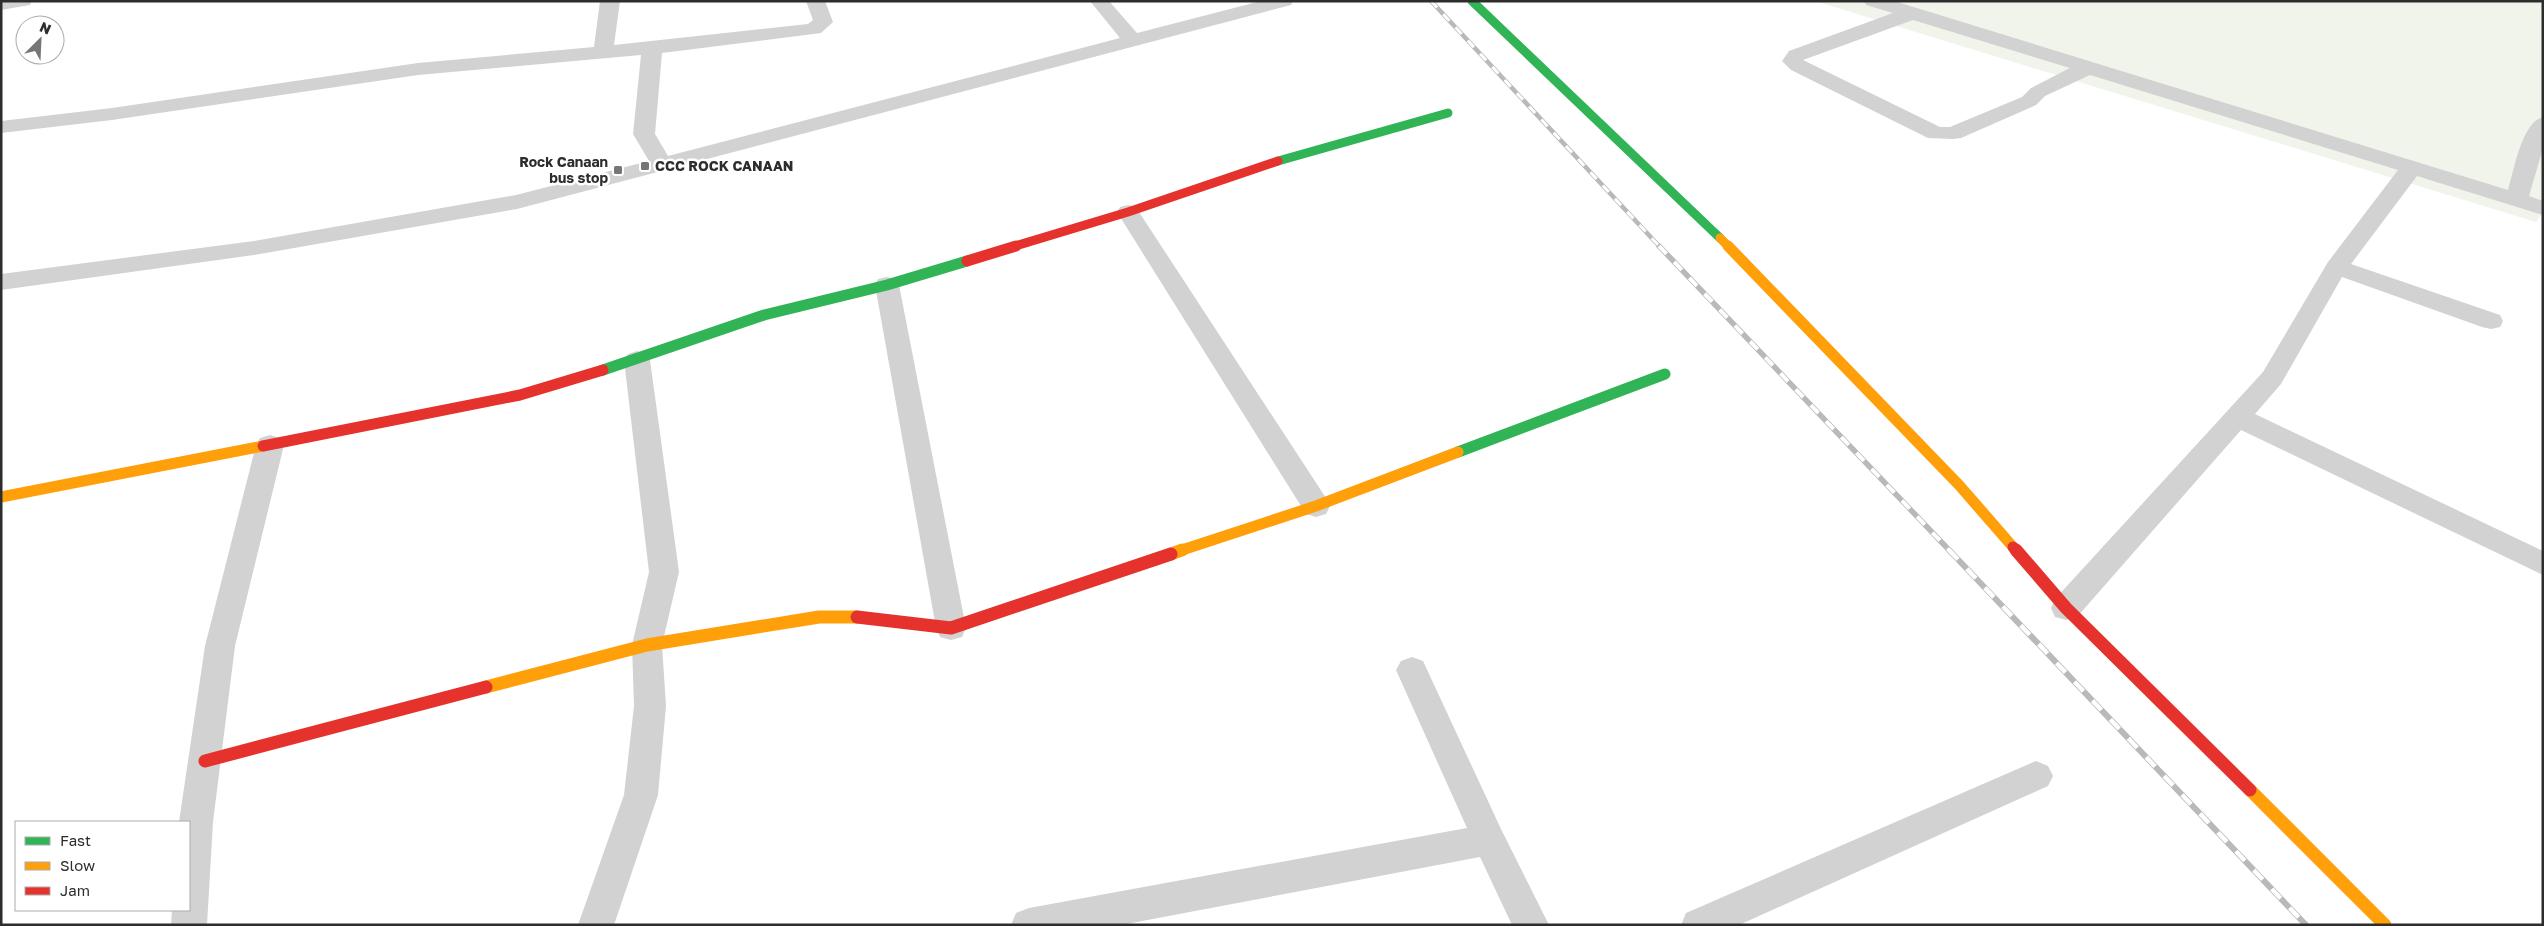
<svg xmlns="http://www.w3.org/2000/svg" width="2544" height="926" font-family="'Golos Text',sans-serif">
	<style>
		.green { fill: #f0f4eb }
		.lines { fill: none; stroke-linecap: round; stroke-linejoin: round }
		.street { fill: #d2d2d2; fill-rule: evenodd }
		.fast-far1 { stroke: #30b455; stroke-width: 9 }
		.fast { stroke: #30b455; stroke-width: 11 }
		.slow-far2 { stroke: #ff9f0a; stroke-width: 9 }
		.slow-far1 { stroke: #ff9f0a; stroke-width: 11 }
		.slow { stroke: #ff9f0a; stroke-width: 13 }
		.jam-far2 { stroke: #e5322d; stroke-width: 9 }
		.jam-far1 { stroke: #e5322d; stroke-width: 11 }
		.jam { stroke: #e5322d; stroke-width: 13 }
		.rail-far2-casing { stroke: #b9b9b9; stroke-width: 4.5 }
		.rail-far1-casing { stroke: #b9b9b9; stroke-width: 5.5 }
		.rail-casing { stroke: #b9b9b9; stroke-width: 6 }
		.rail-far2 { stroke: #fff; stroke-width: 3; stroke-dasharray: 9; stroke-linecap: butt }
		.rail-far1 { stroke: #fff; stroke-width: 4; stroke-dasharray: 11; stroke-linecap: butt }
		.rail { stroke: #fff; stroke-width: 4.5; stroke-dasharray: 13; stroke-linecap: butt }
		.poi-dot { fill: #767676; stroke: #fff; stroke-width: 2 }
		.labels { text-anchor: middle; stroke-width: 5; stroke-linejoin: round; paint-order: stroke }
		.poi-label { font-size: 14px; font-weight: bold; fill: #2d2d2d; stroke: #fff; text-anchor: end }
	</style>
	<rect width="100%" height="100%" fill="#fff"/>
	<!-- green -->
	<path class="green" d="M1815,1H2543V213L2536,222Z"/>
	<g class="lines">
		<!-- street -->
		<g class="street">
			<path d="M1,1H32L30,5L1,10Z"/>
			<path d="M600,1H620L614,45L808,24L813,20L806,1H825L833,22L821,33L662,53L655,134L668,156L1120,38L1090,1H1109L1137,33L1261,1H1293L1291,5L517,209L254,255L1,290V274L254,241L516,195L649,161L633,134L641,55L418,75L112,120L1,133V121L112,108L418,63L594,47Z"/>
			<path d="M1864,1H1894L2508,190C2514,170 2522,122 2543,117V148L2529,196L2543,201V215L2417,176L2351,264L2500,315L2503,321L2500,327L2491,329L2482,327L2342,277L2281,384L2255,414L2543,551V575L2241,430L2077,617L2066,620L2055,617L2051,608L2055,599L2263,372L2328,262L2398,170L2090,75L2045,96L2036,105L1961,138L1953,139L1928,138L1791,70L1782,61L1789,51L1893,13L1866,5ZM1913,20L2070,68L2031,88L2022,97L1950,127H1940L1803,60Z"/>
			<path d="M1128,205L1136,207L1139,212L1326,498L1330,506L1326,514L1316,517L1306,514L1117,212L1120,207Z"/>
			<path d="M887,277L896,279L899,285L966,628L962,637L951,640L940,637L936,628L875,285L878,279Z"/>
			<path d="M637,351L646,354L650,360L679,572L662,645L666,706L658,795L614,925H578L624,795L634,706L632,645L649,572L624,360L628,354Z"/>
			<path d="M270,435L280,438L284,445L235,646L213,822L207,925H171L172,910H189V822H179L205,646L256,445L260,438Z"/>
			<path d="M1412,657L1423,661L1501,829L1549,925H1512L1480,857L1121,925H1011L1016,913L1029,908L1467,828L1396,670L1401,661Z"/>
			<path d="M2036,761L2048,766L2053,776L2048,786L1739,925H1681L1686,913Z"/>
		</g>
		<!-- fast-far1 -->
		<g class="fast-far1">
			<path d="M1472,1L1720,238"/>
			<path d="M1278,161L1448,113"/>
		</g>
		<!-- fast -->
		<g class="fast">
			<path d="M603,370L764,315L887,285L967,261"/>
			<path d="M1458,452L1665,374"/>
		</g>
		<!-- slow-far2 -->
		<path class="slow-far2" d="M1720,238L1729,247"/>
		<!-- slow-far1 -->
		<g class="slow-far1">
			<path d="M1728,246L1959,485L2013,547"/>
			<path d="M1,497L263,446"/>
			<path d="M1179,551L1316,506L1458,452"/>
		</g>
		<!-- slow -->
		<g class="slow">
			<path d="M1171,554L1182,550"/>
			<path d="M486,687L647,645L819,617H857"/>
			<path d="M2250,790L2385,925"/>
		</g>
		<!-- jam-far2 -->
		<path class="jam-far2" d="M1012,247L1128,212L1278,161"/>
		<!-- jam-far1 -->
		<g class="jam-far1">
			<path d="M967,261L1016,246"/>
			<path d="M263,446L520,395L603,370"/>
			<path d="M2013,547L2017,551"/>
		</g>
		<!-- jam -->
		<g class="jam">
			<path d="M2016,550L2066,608L2250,790"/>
			<path d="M857,617L951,628L1171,554"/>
			<path d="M205,761L486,687"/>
		</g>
		<!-- rail-far2 casing -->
		<g class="rail-far2-casing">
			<path id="rail-far2" d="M1431,1L1660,247"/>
		</g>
		<!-- rail-far1 casing -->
		<g class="rail-far1-casing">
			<path id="rail-far1" d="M1659,246L1950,551"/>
		</g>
		<!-- rail casing -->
		<g class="rail-casing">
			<path id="rail" d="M1949,550L2306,925"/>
		</g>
		<!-- rail-far2 -->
		<use href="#rail-far2" class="rail-far2"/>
		<!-- rail-far1 -->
		<use href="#rail-far1" class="rail-far1"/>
		<!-- rail -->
		<use href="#rail" class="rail"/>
	</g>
	<!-- markers -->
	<g class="poi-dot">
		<rect x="640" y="161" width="10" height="10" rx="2.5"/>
		<rect x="613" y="165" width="10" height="10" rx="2.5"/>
	</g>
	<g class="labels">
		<!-- poi labels -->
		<g class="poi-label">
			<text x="608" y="167">Rock Canaan<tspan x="608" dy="16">bus stop</tspan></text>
			<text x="655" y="171" text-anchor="start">CCC ROCK CANAAN</text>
		</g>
	</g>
	<!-- border -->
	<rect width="2544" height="926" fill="none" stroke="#2d2d2d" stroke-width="5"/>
	<!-- legend -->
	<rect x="15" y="821" width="175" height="90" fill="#ffffff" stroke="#ababab"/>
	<rect x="25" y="837" width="25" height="8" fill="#30b455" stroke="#ababab"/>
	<text x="60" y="846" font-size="15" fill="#2d2d2d">Fast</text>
	<rect x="25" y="862" width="25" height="8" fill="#ff9f0a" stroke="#ababab"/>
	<text x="60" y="871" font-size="15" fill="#2d2d2d">Slow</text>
	<rect x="25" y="887" width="25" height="8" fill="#e5322d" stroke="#ababab"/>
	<text x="60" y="896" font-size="15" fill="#2d2d2d">Jam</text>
	<!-- north arrow -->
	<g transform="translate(40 40) rotate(24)"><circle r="24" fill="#ffffff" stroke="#ababab"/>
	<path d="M0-4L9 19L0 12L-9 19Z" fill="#767676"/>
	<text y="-8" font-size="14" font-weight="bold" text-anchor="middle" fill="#2d2d2d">N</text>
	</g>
</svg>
